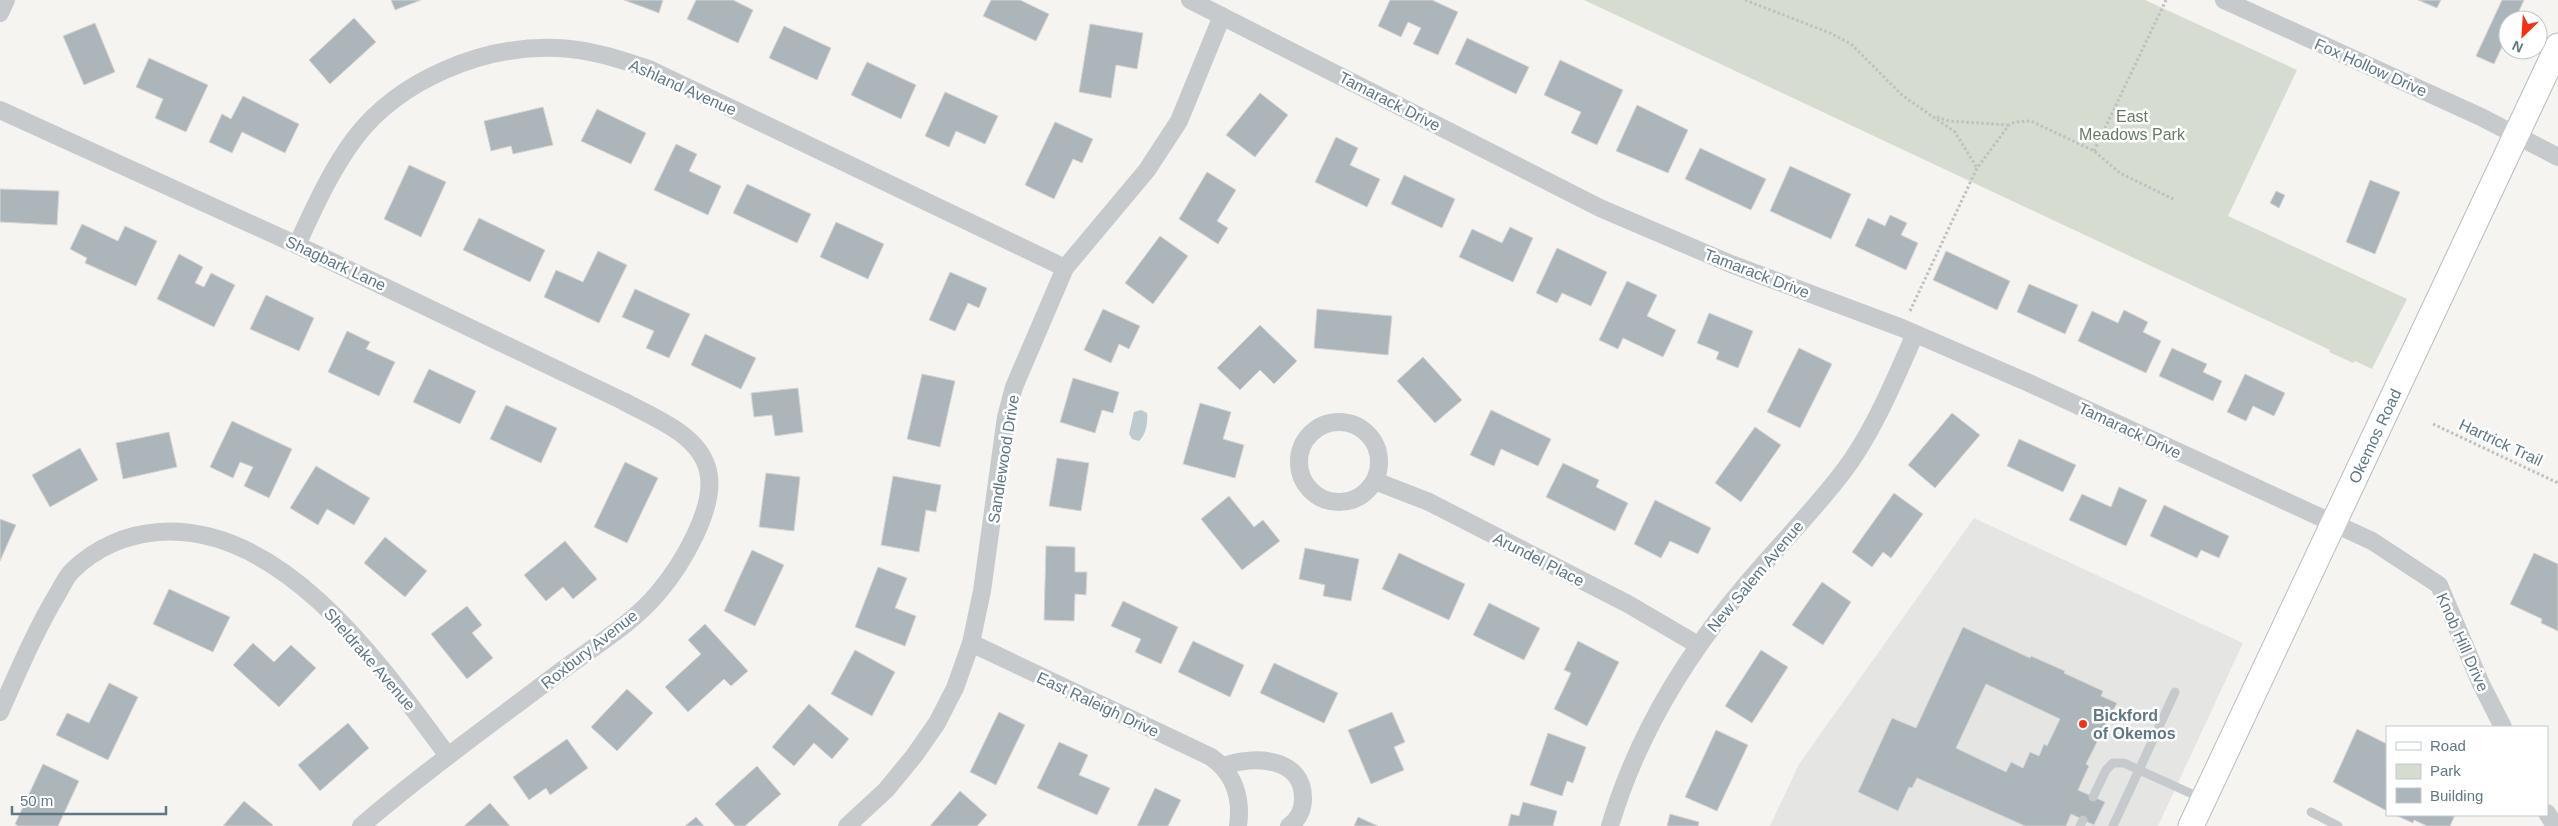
<svg xmlns="http://www.w3.org/2000/svg" width="2558" height="826" font-family="Arial,sans-serif">
	<style>
		.built { fill: #e5e6e3 }
		.green { fill: #d6ddd0 }
		.water { fill: #bdcbcf }
		.building { fill: #acb6ba; stroke: #d6d5d3; fill-rule: evenodd }
		.lines { fill: none; stroke-linecap: round; stroke-linejoin: round }
		.secondary-casing { stroke: #b7bdc1; stroke-width: 27 }
		.path { stroke: #bec1c2; stroke-width: 3; stroke-dasharray: 2.5 2.5; stroke-linecap: butt }
		.service { stroke: #c6cacc; stroke-width: 9 }
		.minor { stroke: #c6cacc; stroke-width: 18 }
		.secondary { stroke: #fff; stroke-width: 25 }
		.poi-dot { fill: #f43111; stroke: #fff; stroke-width: 2 }
		.labels { text-anchor: middle; stroke-width: 5; stroke-linejoin: round; paint-order: stroke }
		.street-label { font-size: 16px; fill: #607784; stroke: #fff }
		.park-label { font-size: 16px; fill: #687b60; stroke: #fff }
		.poi-label { font-size: 16px; font-weight: bold; fill: #607784; stroke: #fff; text-anchor: start }
	</style>
	<rect width="100%" height="100%" fill="#f5f4f0"/>
	<!-- built -->
	<path class="built" d="M1974,518L2243,643L2158,826H1770L1799,764Z"/>
	<!-- green -->
	<path class="green" d="M1584,0H2145L2297,70L2228,216L2407,299L2372,369L2355,361L2353,363L2329,352L2330,350Z"/>
	<!-- water -->
	<path class="water" d="M1141,410L1147,413C1148,422 1146,435 1139,441L1132,439L1129,434L1134,412Z"/>
	<!-- building -->
	<g class="building">
		<path d="M391,0H421L395,10Z"/>
		<path d="M624,0H663L659,13Z"/>
		<path d="M696,0H733L753,10L738,43L687,19Z"/>
		<path d="M991,0H1020L1049,14L1036,41L983,16Z"/>
		<path d="M1390,0H1432L1458,12L1438,55L1413,44L1421,28L1408,22L1401,37L1378,26Z"/>
		<path d="M2418,0H2441L2437,8Z"/>
		<path d="M2502,0H2524L2515,20H2508V34L2494,64L2476,56Z"/>
		<path d="M354,18L376,42L330,84L309,60Z"/>
		<path d="M95,23L115,72L84,85L63,36Z"/>
		<path d="M1090,24L1143,33L1137,69L1116,65L1111,98L1079,92Z"/>
		<path d="M784,26L831,48L817,80L769,58Z"/>
		<path d="M1467,38L1529,67L1516,94L1455,64Z"/>
		<path d="M149,58L208,85L186,132L155,118L163,99L136,87Z"/>
		<path d="M1560,60L1623,90L1597,145L1571,133L1581,112L1544,95Z"/>
		<path d="M867,62L916,85L901,119L851,95Z"/>
		<path d="M945,92L998,116L985,144L956,131L949,147L925,136Z"/>
		<path d="M1260,93L1288,115L1255,157L1226,135Z"/>
		<path d="M243,96L299,124L285,153L242,132L232,153L209,142L222,114L231,119Z"/>
		<path d="M1637,105L1688,130L1668,173L1616,151Z"/>
		<path d="M543,107L553,145L513,154L511,146L491,151L484,121Z"/>
		<path d="M597,109L646,133L631,164L581,141Z"/>
		<path d="M1055,122L1093,139L1082,163L1073,159L1054,199L1025,185Z"/>
		<path d="M1336,137L1358,148L1350,165L1380,179L1367,207L1315,182Z"/>
		<path d="M676,144L697,154L689,171L721,186L708,215L654,190Z"/>
		<path d="M1700,148L1766,179L1751,210L1685,179Z"/>
		<path d="M409,165L446,182L421,237L384,219Z"/>
		<path d="M1790,166L1851,194L1831,239L1770,211Z"/>
		<path d="M1207,172L1236,190L1217,221L1228,228L1218,244L1179,219Z"/>
		<path d="M1404,175L1455,199L1442,228L1391,204Z"/>
		<path d="M2370,180L2400,192L2375,254L2346,242Z"/>
		<path d="M747,184L811,214L797,243L733,213Z"/>
		<path d="M0,189L59,191L57,225L0,222Z"/>
		<path d="M2276,191L2285,195L2279,208L2270,203Z"/>
		<path d="M1890,215L1907,223L1901,235L1918,243L1906,270L1855,246L1868,218L1885,226Z"/>
		<path d="M479,218L545,250L530,282L463,250Z"/>
		<path d="M836,222L884,244L868,279L820,257Z"/>
		<path d="M82,224L118,241L125,226L157,241L136,286L85,263L87,258L70,249Z"/>
		<path d="M1510,227L1533,238L1513,282L1459,257L1472,229L1502,243Z"/>
		<path d="M1160,236L1188,256L1153,304L1125,283Z"/>
		<path d="M1557,248L1607,272L1591,306L1562,293L1557,303L1536,293Z"/>
		<path d="M598,251L627,265L599,323L544,297L556,270L583,282Z"/>
		<path d="M1946,251L2010,281L1997,310L1933,280Z"/>
		<path d="M179,254L203,267L195,283L204,287L211,273L235,285L214,327L157,299Z"/>
		<path d="M950,272L987,288L979,308L968,303L955,331L929,320Z"/>
		<path d="M1627,281L1657,295L1647,316L1676,330L1663,357L1623,338L1618,349L1599,340Z"/>
		<path d="M2029,284L2078,305L2065,334L2017,312Z"/>
		<path d="M635,289L690,314L669,358L646,348L654,331L622,317Z"/>
		<path d="M266,295L314,318L299,351L250,329Z"/>
		<path d="M1103,309L1140,326L1129,349L1119,344L1111,363L1084,350Z"/>
		<path d="M1317,309L1392,316L1388,355L1314,348Z"/>
		<path d="M2124,310L2148,322L2143,332L2161,341L2146,373L2078,341L2092,311L2118,323Z"/>
		<path d="M1709,313L1753,331L1738,368L1716,359L1719,352L1697,343Z"/>
		<path d="M1260,325L1297,361L1274,384L1260,370L1240,390L1217,368Z"/>
		<path d="M347,331L370,342L366,349L395,362L379,396L328,372Z"/>
		<path d="M705,334L756,358L741,389L691,365Z"/>
		<path d="M1799,348L1832,364L1800,428L1767,412Z"/>
		<path d="M2172,348L2207,364L2203,372L2222,381L2213,401L2159,376Z"/>
		<path d="M1423,357L1462,400L1435,423L1397,381Z"/>
		<path d="M429,369L476,391L460,424L413,402Z"/>
		<path d="M922,374L955,381L940,447L907,439Z"/>
		<path d="M2245,374L2285,393L2274,416L2253,406L2246,421L2227,412Z"/>
		<path d="M1073,378L1119,392L1113,413L1102,410L1095,433L1060,422Z"/>
		<path d="M798,388L803,432L775,436L772,415L754,417L751,393Z"/>
		<path d="M1200,403L1231,412L1223,439L1244,445L1235,478L1183,464Z"/>
		<path d="M506,405L557,428L541,463L490,439Z"/>
		<path d="M1491,410L1551,439L1538,466L1501,449L1494,466L1470,455Z"/>
		<path d="M1952,413L1980,435L1935,488L1908,465Z"/>
		<path d="M232,421L292,449L269,498L244,486L253,467L240,462L233,478L210,467Z"/>
		<path d="M1755,427L1781,445L1741,502L1715,483Z"/>
		<path d="M169,432L177,467L123,479L116,443Z"/>
		<path d="M2019,439L2076,465L2063,492L2007,466Z"/>
		<path d="M80,448L98,480L50,507L32,475Z"/>
		<path d="M1057,458L1089,463L1081,511L1049,506Z"/>
		<path d="M625,462L658,478L627,543L594,527Z"/>
		<path d="M1563,463L1599,480L1596,487L1628,503L1615,531L1546,497Z"/>
		<path d="M316,466L370,498L354,525L327,509L318,525L290,508Z"/>
		<path d="M766,473L800,477L794,531L759,527Z"/>
		<path d="M893,476L941,485L936,512L926,510L919,552L881,545Z"/>
		<path d="M2119,487L2147,500L2126,546L2069,520L2082,494L2111,507Z"/>
		<path d="M1894,493L1923,514L1891,558L1883,552L1872,567L1852,552Z"/>
		<path d="M1229,496L1254,527L1263,520L1280,541L1242,570L1201,519Z"/>
		<path d="M1655,500L1711,528L1698,554L1670,541L1661,558L1634,544Z"/>
		<path d="M2164,505L2229,536L2219,558L2201,550L2197,558L2150,536Z"/>
		<path d="M0,519L16,525L0,561Z"/>
		<path d="M385,537L427,571L405,597L364,563Z"/>
		<path d="M565,541L597,579L573,599L563,587L546,601L524,575Z"/>
		<path d="M1046,546L1075,547V572H1087L1086,595L1075,594L1074,621L1044,620Z"/>
		<path d="M1305,548L1359,559L1351,601L1323,596L1325,585L1299,579Z"/>
		<path d="M752,550L784,565L755,626L724,611Z"/>
		<path d="M1399,553L1465,584L1449,620L1382,589Z"/>
		<path d="M2534,553L2558,564V631L2541,623L2542,619L2510,604Z"/>
		<path d="M878,567L907,578L895,608L916,616L905,646L855,627Z"/>
		<path d="M1822,582L1851,602L1823,645L1792,625Z"/>
		<path d="M169,589L230,617L213,652L153,624Z"/>
		<path d="M1123,601L1178,627L1161,664L1135,652L1141,639L1111,626Z"/>
		<path d="M1489,603L1540,628L1524,660L1473,635Z"/>
		<path d="M467,606L482,625L472,633L493,658L467,679L431,634Z"/>
		<path d="M705,624L748,671L731,686L724,679L688,712L665,687L701,654L688,640Z"/>
		<path d="M1963,627L2030,658L2031,656L2065,671L2064,673L2103,691L2101,696L2117,703L2086,764L2089,766L2078,790L2105,802L2094,825L2071,814L2066,826H2025L1917,778L1912,788L1909,787L1898,811L1858,792L1892,718L1916,728ZM1986,684L2060,719L2047,746L2044,744L2039,756L2030,752L2023,768L2011,762L2006,772L1956,748Z"/>
		<path d="M1193,641L1244,665L1230,697L1178,672Z"/>
		<path d="M1578,641L1619,662L1587,726L1554,709L1571,673L1564,670Z"/>
		<path d="M253,643L274,662L291,645L316,668L279,707L233,665Z"/>
		<path d="M855,650L895,672L872,716L831,694Z"/>
		<path d="M1761,650L1788,667L1752,723L1725,706Z"/>
		<path d="M1274,663L1338,693L1324,723L1260,693Z"/>
		<path d="M109,683L138,697L108,760L56,735L67,713L89,723Z"/>
		<path d="M627,689L653,713L617,751L591,727Z"/>
		<path d="M809,704L849,739L832,759L814,743L794,766L772,747Z"/>
		<path d="M999,712L1025,725L996,785L970,772Z"/>
		<path d="M1392,712L1405,742L1394,747L1404,770L1371,784L1348,730Z"/>
		<path d="M348,723L369,748L320,791L298,765Z"/>
		<path d="M2357,729L2387,744V811L2333,782Z"/>
		<path d="M1716,730L1748,745L1717,811L1685,797Z"/>
		<path d="M1548,733L1586,747L1573,783L1567,781L1562,796L1530,785Z"/>
		<path d="M567,739L588,768L550,795L546,788L529,800L513,777Z"/>
		<path d="M1059,742L1088,755L1079,775L1110,788L1097,815L1037,788Z"/>
		<path d="M43,764L79,781L58,826H18L15,824Z"/>
		<path d="M757,766L781,794L745,826H735L715,804Z"/>
		<path d="M1155,788L1181,800L1168,826H1137Z"/>
		<path d="M960,791L987,815L977,826H930Z"/>
		<path d="M244,801L273,825L272,826H223Z"/>
		<path d="M1523,802L1557,811L1553,826H1508L1511,814L1519,816Z"/>
		<path d="M490,803L510,826H464Z"/>
		<path d="M1670,814L1699,822L1698,826H1667Z"/>
		<path d="M2395,815H2455L2450,826H2427L2414,820L2413,823Z"/>
		<path d="M696,817L704,826H685Z"/>
		<path d="M1358,817L1378,826H1354Z"/>
	</g>
	<g class="lines">
		<!-- secondary casing -->
		<g class="secondary-casing">
			<g id="secondary">
				<path id="s1" d="M2191,826L2558,46"/>
			</g>
		</g>
		<!-- path -->
		<g class="path">
			<path d="M1745,0L1830,33L1851,44L1903,96L1955,132L1977,168"/>
			<path d="M1937,117L1949,121L2008,125"/>
			<path d="M2094,151L2166,0"/>
			<path d="M1910,311L1977,168L2009,125L2015,122L2031,121L2094,151L2120,173L2175,200"/>
			<path d="M2433,424L2558,483"/>
		</g>
		<!-- service -->
		<g class="service">
			<path d="M2093,797L2106,770L2113,763H2124L2139,770L2175,692"/>
			<path d="M2311,812L2338,826"/>
			<path d="M2080,826L2083,820"/>
			<path d="M2113,826L2139,770L2201,798"/>
		</g>
		<!-- minor -->
		<g class="minor">
			<path d="M1190,0L1600,208L1731,264L1902,328L2029,383L2372,541L2439,585L2481,684L2503,727"/>
			<path d="M2224,0L2481,117L2558,157"/>
			<path d="M0,13L6,0"/>
			<path d="M0,110L297,245L623,401C652,417 700,434 708,471C717,507 681,566 658,593C632,624 593,647 561,671C494,722 425,771 361,826"/>
			<path d="M297,245C314,208 331,170 355,138C400,79 484,45 557,48C589,49 619,59 649,69L1065,268"/>
			<circle cx="1339" cy="462" r="40"/>
			<path d="M1375,481L1429,502L1628,604L1698,645"/>
			<path d="M971,643L1211,757C1234,773 1242,798 1238,826"/>
			<path d="M0,712C18,672 35,631 58,593C62,586 66,577 72,571C95,548 127,534 159,532C284,523 383,668 448,756"/>
			<path d="M1224,766C1253,755 1304,757 1303,799C1303,810 1298,820 1289,826"/>
			<path d="M2547,813L2555,826"/>
			<path d="M847,826L886,790L914,756L937,723L955,688L971,643L982,591L1006,417L1014,387L1065,268L1147,170L1179,121L1222,16"/>
			<path d="M1610,826C1634,745 1677,670 1730,604C1766,558 1808,518 1843,472C1873,433 1895,379 1915,334"/>
		</g>
		<!-- secondary -->
		<use href="#secondary" class="secondary"/>
	</g>
	<!-- markers -->
	<circle class="poi-dot" cx="2083" cy="724" r="5"/>
	<g class="labels">
		<!-- street labels -->
		<g class="street-label">
			<text transform="translate(2371 67) rotate(24)" y="6">Fox Hollow Drive</text>
			<text transform="translate(683 87) rotate(24)" y="6">Ashland Avenue</text>
			<text transform="translate(1390 101) rotate(27)" y="6">Tamarack Drive</text>
			<text transform="translate(336 263) rotate(25)" y="6">Shagbark Lane</text>
			<text transform="translate(1757 273) rotate(21)" y="6">Tamarack Drive</text>
			<text transform="translate(2130 430) rotate(25)" y="6">Tamarack Drive</text>
			<text dy="6" stroke="none"><textPath href="#s1" startOffset="431">Okemos Road</textPath></text>
			<text transform="translate(2501 442) rotate(25)" y="6">Hartrick Trail</text>
			<text transform="translate(1003 459) rotate(-81)" y="6">Sandlewood Drive</text>
			<text transform="translate(1539 559) rotate(27)" y="6">Arundel Place</text>
			<text transform="translate(1755 576) rotate(-50)" y="6">New Salem Avenue</text>
			<text transform="translate(2463 642) rotate(66)" y="6">Knob Hill Drive</text>
			<text transform="translate(589 649) rotate(-38)" y="6">Roxbury Avenue</text>
			<text transform="translate(370 659) rotate(49)" y="6">Sheldrake Avenue</text>
			<text transform="translate(1098 704) rotate(25)" y="6">East Raleigh Drive</text>
		</g>
		<!-- park labels -->
		<g class="park-label">
			<text x="2132" y="122">East<tspan x="2132" dy="18">Meadows Park</tspan></text>
		</g>
		<!-- poi labels -->
		<g class="poi-label">
			<text x="2093" y="721">Bickford<tspan x="2093" dy="18">of Okemos</tspan></text>
		</g>
	</g>
	<!-- legend -->
	<rect x="2386" y="726" width="162" height="90" fill="#ffffff" stroke="#bfc9ce"/>
	<rect x="2396" y="742" width="25" height="8" fill="#ffffff" stroke="#bfc9ce"/>
	<text x="2430" y="751" font-size="15" fill="#607784">Road</text>
	<rect x="2396" y="764" width="25" height="15" fill="#d6ddd0" stroke="#bfc9ce"/>
	<text x="2430" y="776" font-size="15" fill="#607784">Park</text>
	<rect x="2396" y="788" width="25" height="15" fill="#acb6ba" stroke="#bfc9ce"/>
	<text x="2430" y="801" font-size="15" fill="#607784">Building</text>
	<!-- north arrow -->
	<g transform="translate(2523 35) rotate(205)"><circle r="24" fill="#ffffff" stroke="#bfc9ce"/>
	<path d="M0-4L9 19L0 12L-9 19Z" fill="#f43111"/>
	<text y="-8" font-size="14" font-weight="bold" text-anchor="middle" fill="#607784">N</text>
	</g>
	<!-- scale -->
	<path d="M12 806v8h154v-8" fill="none" stroke="#607784" stroke-width="2.5"/>
	<text x="20" y="806" font-size="15" fill="#607784" stroke="#ffffff" stroke-width="4" paint-order="stroke">50 m</text>
</svg>
